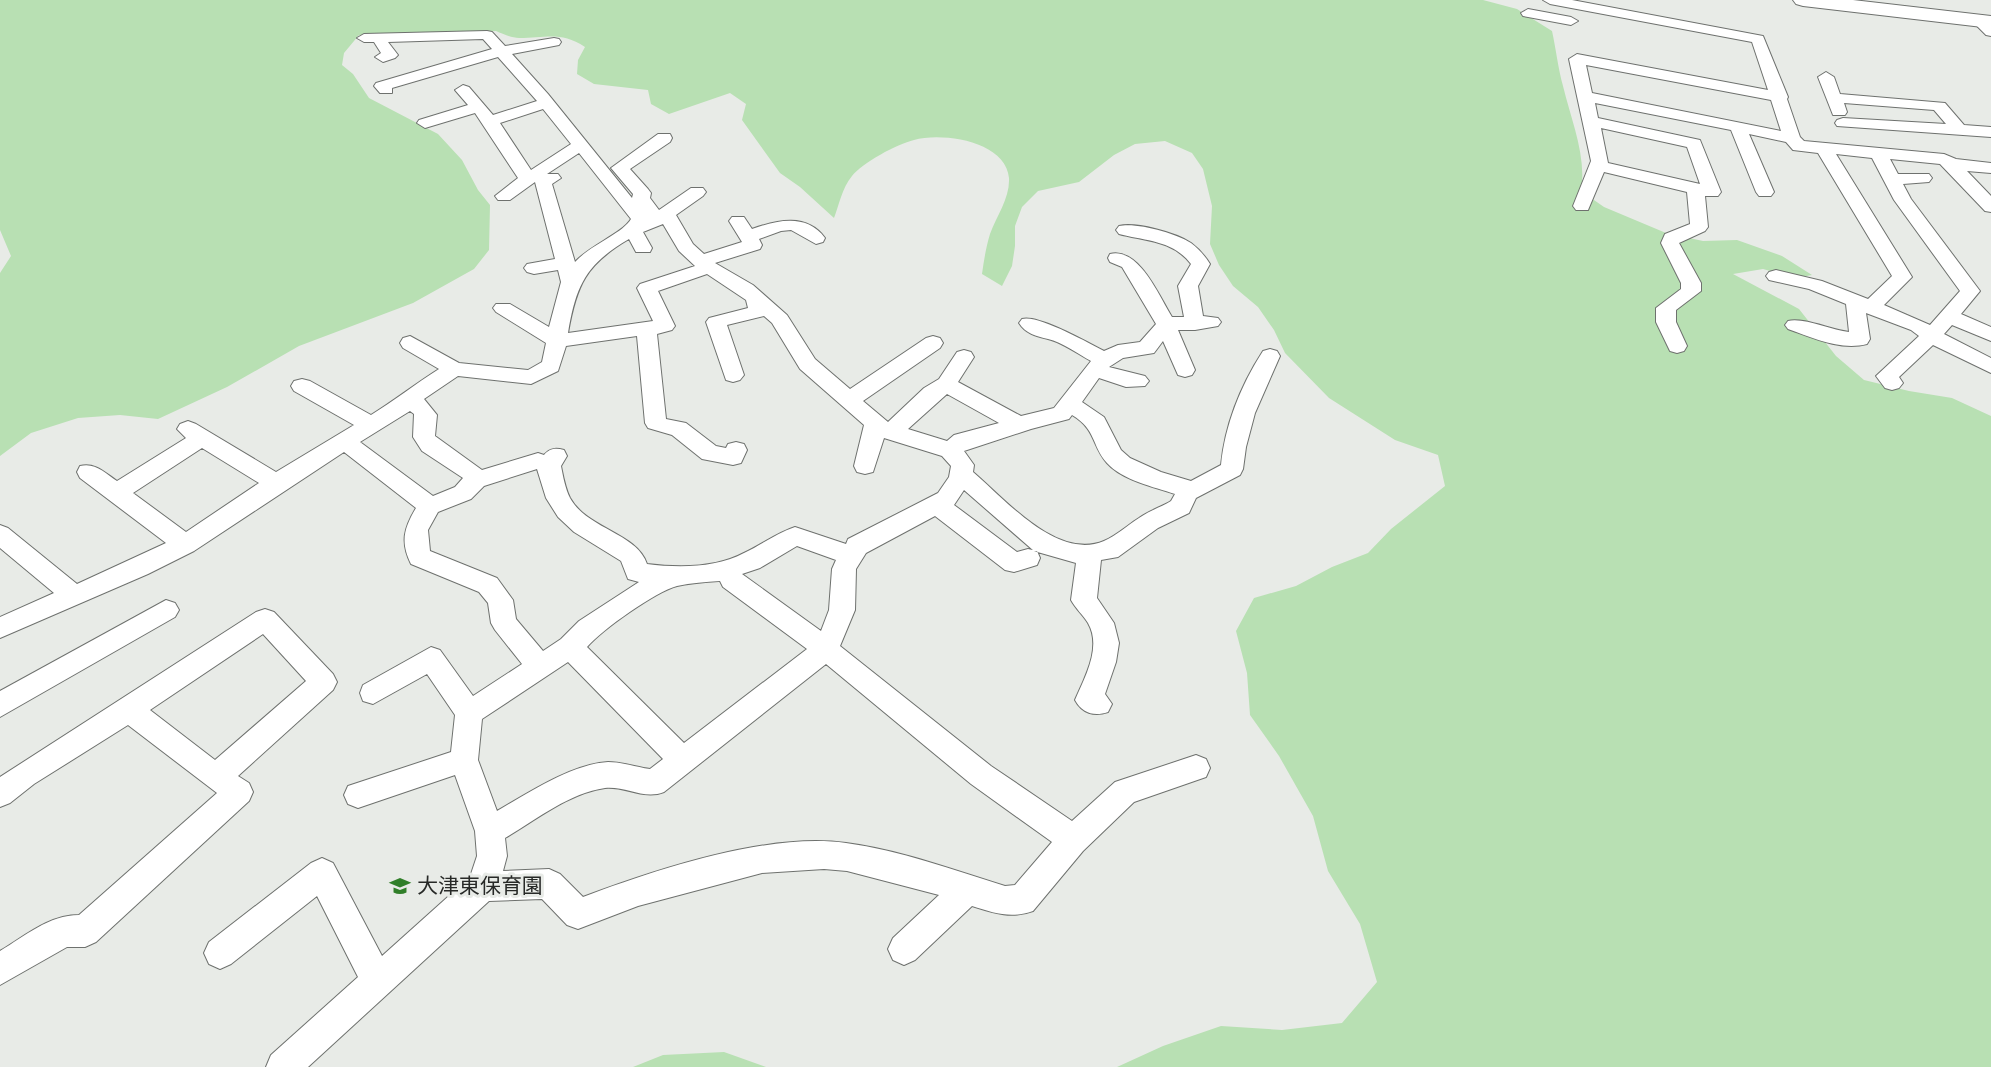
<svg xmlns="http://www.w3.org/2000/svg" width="1991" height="1067" font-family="'PT Sans','Noto Sans JP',sans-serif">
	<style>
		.green { fill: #b8e0b3 }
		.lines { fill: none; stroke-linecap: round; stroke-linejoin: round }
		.street-casing { stroke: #6e716e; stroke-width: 2 }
		.highway-casing { stroke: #6e716e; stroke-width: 2 }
		.street { fill: #fff; fill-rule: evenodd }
		.highway { fill: #fff; fill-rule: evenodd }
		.labels { text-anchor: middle; stroke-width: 6; stroke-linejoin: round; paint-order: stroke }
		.near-poi-label { font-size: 21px; fill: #272927; stroke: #e8ebe7; text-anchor: start }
	</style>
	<rect width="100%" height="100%" fill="#e8ebe7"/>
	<!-- green -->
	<g class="green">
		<path d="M0,0H1483L1517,9L1552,31C1556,49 1558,68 1563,86C1571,120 1587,156 1581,191L1604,207L1666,233L1703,241L1737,240L1782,256L1812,275L1796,278L1763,269L1733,274L1799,309L1836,356L1864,380L1909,391L1952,398L1991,416V1067H1117L1163,1046L1221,1026L1282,1030L1342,1023L1377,982L1360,924L1328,871L1313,816L1279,756L1250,715L1247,673L1236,631L1254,598L1296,586L1332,567L1368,553L1391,529L1445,486L1438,455L1395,440L1329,398L1285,353L1274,330L1258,307L1233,286L1219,265L1210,244L1212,206L1203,169L1192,153L1165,141L1135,144L1114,155L1079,182L1038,191L1022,207L1015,226V246L1012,266L1002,286L982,274C984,260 986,247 990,234C997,215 1010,198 1009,178C1006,141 942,132 914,140C897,144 862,163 852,176C842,188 839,205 834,218L800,187L780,173L742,120L746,104L730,93L669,114L651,104L648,90L594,84L577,74L578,60L585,47C561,31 546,38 519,38C512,38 503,34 496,31L359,35L344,53L342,65L353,74L369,98L438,134L462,160L478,190L490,205L489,250L474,269L413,303L299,346L227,387L158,419L120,415L78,418L31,433L0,456V273L11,256L0,230Z"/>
		<path d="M724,1052L766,1067H633L663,1055Z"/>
	</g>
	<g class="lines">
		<!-- street casing -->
		<g class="street-casing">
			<g id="street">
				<path d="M1543,0H1572L1763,36L1788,97L1787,99L1800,137L1804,141L1944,154L1956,159L1991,163V173L1967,171L1991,196V212L1985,211L1940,164L1890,159L1898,174H1929L1932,178L1929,182L1903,184L1911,199L1980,291L1961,314L1991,327V341L1952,325L1944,334L1991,358V373L1933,345L1899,377L1903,383L1899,388L1892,390L1885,388L1876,376L1919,336L1911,330L1866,313L1870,339L1867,344C1841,351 1813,338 1788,329L1785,325L1788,321C1803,317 1831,330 1849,332L1846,304L1809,289L1769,280L1766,276L1769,272L1776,270L1822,281L1868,299L1892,276L1818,153L1793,150L1786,142L1749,134L1774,192L1771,196H1759L1756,192L1731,130L1595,103L1598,118L1700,140L1721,192L1718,196H1705L1708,227L1705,231L1679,243L1701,283V291L1676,310V322L1687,346L1684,351L1677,353L1670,351L1656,322V308L1681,289V283L1661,243L1665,234L1690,224L1687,192L1604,172L1588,210H1576L1573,206L1591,161L1569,59L1577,54L1768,90L1752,42L1550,4ZM1586,65L1771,100L1781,131L1592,93ZM1601,128L1687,147L1700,184L1608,163ZM1836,154L1872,158L1894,200L1960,291L1930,325L1884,305L1912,277Z"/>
				<path d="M1528,9L1571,17L1578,21L1571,25L1523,16L1521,13Z"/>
				<path d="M1979,17L1991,24V36L1986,35L1972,21Z"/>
				<path d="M487,31L492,32L505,46L554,38L559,39L561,42L559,45L512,54L548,94L632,198L633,194L611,168L658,134H670L672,138L670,142L630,169L648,189L651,193L650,198L659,210L691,188H703L706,192L703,196L676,215L693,244L704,254L742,242L729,221L732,217H744L752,229C777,220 807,213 825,238L823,242L816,244L791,230L781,231L759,239L762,245L760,249L715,263L753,285L787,315L815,359L850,389L926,338L933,336L940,338L943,343L940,348L863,401L888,422L924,388L939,379L957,352L964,350L971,352L974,357L958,382L1021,416L1054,408L1091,361C1078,354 1062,342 1048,339C1036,336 1026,334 1019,323L1022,319C1037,314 1087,342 1104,351L1118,345L1140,342L1156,324L1122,267L1110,262L1108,258L1110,254C1139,247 1159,296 1172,317H1184L1178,286L1191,264C1173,240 1145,241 1119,234L1116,230L1119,226C1136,222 1176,233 1191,243C1199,249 1205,256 1210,264L1198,286L1203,316L1218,318L1221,322L1218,326L1195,330H1178L1195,370L1192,375L1185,377L1178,375L1163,341L1154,353L1123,358L1109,367L1145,376L1149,381L1145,386L1126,387L1099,378L1082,402L1104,417L1121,450L1130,458L1161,472L1191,481L1221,465C1225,425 1241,385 1263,351L1270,349L1277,351L1280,356L1255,413L1246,447L1243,469L1240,475L1196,498L1189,513L1158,528L1118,557L1101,560L1097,598L1114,623L1119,643L1116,662L1105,694L1112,704L1108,712C1094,717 1082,713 1075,700C1085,677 1102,647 1088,623C1083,615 1076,609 1071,600L1076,563L1034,551L964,490L954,505L1017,552L1028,549L1037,551L1040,558L1037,565L1014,572L1005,570L935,516L866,553L856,569L855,610L840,646L991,766L1072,821L1115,782L1196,755L1206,759L1210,768L1206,777L1134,802L1083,851L1033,911C1011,919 994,913 972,906L915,960L904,965L893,960L888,949L893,938L939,895L847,871L824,869L762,873L638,906L578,929L567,925L542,899L489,901L308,1067H266L271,1055L358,977L317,896L231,964L220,969L209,964L204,953L209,942L311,863L322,858L333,863L382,956L470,877L477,856L475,831L455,775L358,808L348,804L344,795L348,786L451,752L455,715L427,674L373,704L363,701L360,693L363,685L431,647L440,650L473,696L522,664L495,630L491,623L488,603L479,592L411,564C400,542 404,528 416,508L344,452L194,551L148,574L0,638V617L54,593L0,548V525L8,528L77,584L166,543L80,478L77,472L80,466C95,462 105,473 117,481L186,438L177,429L180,424L188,421L196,424L276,472L354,425L294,391L291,386L294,381L302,379L310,381L371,415C394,401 415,384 439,369L403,348L400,343L403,338L410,336L459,363L528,370L542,362L546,343L496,312L493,308L496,304H510L549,327L561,282L558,270L534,274L527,272L524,268L527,264L555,259L535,182L510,200H498L495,196L518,178L475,113L425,128L417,123L419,120L468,105L455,90L463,85L469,87L493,115L537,101L498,57L392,88V93H380L374,86L376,83L492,49L483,39L388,42L398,55L395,58L383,62L375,57L381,53L374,42H364L357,38L364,34ZM543,109L571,144L531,170L500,123ZM579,153L631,219C622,234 590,245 575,262L552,184L561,178L558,174H547ZM663,224L679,251L695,266L640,284L637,288L653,321L568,333C576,285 586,264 629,239L636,252H650L652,248L643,232ZM707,274L746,300L748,308L709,318L706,322L726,380L733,382L740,380L744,375L727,325L764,316L772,323L800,369L864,425L854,466L857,472L865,474L873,472L884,438L942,456L951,466L949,477L938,493L848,539L846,544L795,527C777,533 761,545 744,553C716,568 678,568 647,564C637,533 587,529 570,498C565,488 563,476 561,466L567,456L564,450C556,448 550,448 544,455L538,453L482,470L435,436L437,415L424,399L458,376L531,384L558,371L566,346L637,336L645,423L648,428L672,435L702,459L733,465L741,463L747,450L744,444L736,442L728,444L726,448L716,446L686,423L666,419L657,334L672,330L675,326L658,291ZM947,394L999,423L954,435L947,441L908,429ZM410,411L414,414L413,437L422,451L463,478L455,487L433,496L360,442ZM1072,415C1097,430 1091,445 1107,463C1122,480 1154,487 1175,494L1171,501C1161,507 1149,511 1139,518C1128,525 1116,536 1104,541C1057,561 1005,499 973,472L974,465L964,451L1031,429L1069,419ZM202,448L259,483L186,532L133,493ZM537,469L546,498L558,517L574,532L621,561L628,579L639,582L579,621L561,639L543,651L516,619L513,600L497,578L430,551L428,530L438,512L471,499L484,486ZM797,546L836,560L832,569L829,610L821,631L742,574L760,568ZM720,581L723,587L807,649L684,743L587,647C603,629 655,592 677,586C691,583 706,582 720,581ZM568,662L663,759L650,769C636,767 622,762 608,762C572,764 528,793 497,811L478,760L482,719ZM826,664L971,784L1052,842L1015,885L1005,886C953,870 900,850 846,843C768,832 655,870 583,897L560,874L549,869L503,871L507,856L505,838C536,820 569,793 605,788C626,786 644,800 664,792Z"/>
				<path d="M1826,72L1834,77L1840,94L1945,103L1964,125L1991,127V137L1837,126L1835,123L1837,120L1843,118L1946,124L1934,110L1844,103L1847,112L1845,115H1833L1818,77Z"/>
				<path d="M166,600L175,603L179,610L175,617L0,717V691Z"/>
				<path d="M265,609L274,612L333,674L337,682L333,690L238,776L249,783L253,792L249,801L96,942L85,947H67L0,985V951C25,936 49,915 79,915L217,793L128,725L34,784L10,803L0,807V777L256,612ZM263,634L306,681L215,760L150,710Z"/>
			</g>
		</g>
		<!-- highway casing -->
		<g class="highway-casing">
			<path id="highway" d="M1793,0H1853L1991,16V28L1803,6L1796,4Z"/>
		</g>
		<!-- street -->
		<use href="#street" class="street"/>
		<!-- highway -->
		<use href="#highway" class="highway"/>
	</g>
	<!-- icons -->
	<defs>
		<g id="school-bare" transform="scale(1.62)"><path d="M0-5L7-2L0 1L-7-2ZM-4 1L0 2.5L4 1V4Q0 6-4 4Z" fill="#307f29" stroke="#e8ebe7" stroke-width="2.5" paint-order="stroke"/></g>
	</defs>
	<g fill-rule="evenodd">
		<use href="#school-bare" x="400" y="886"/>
	</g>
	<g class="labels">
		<!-- near-poi labels -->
		<g class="near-poi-label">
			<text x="417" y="893">大津東保育園</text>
		</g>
	</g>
</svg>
